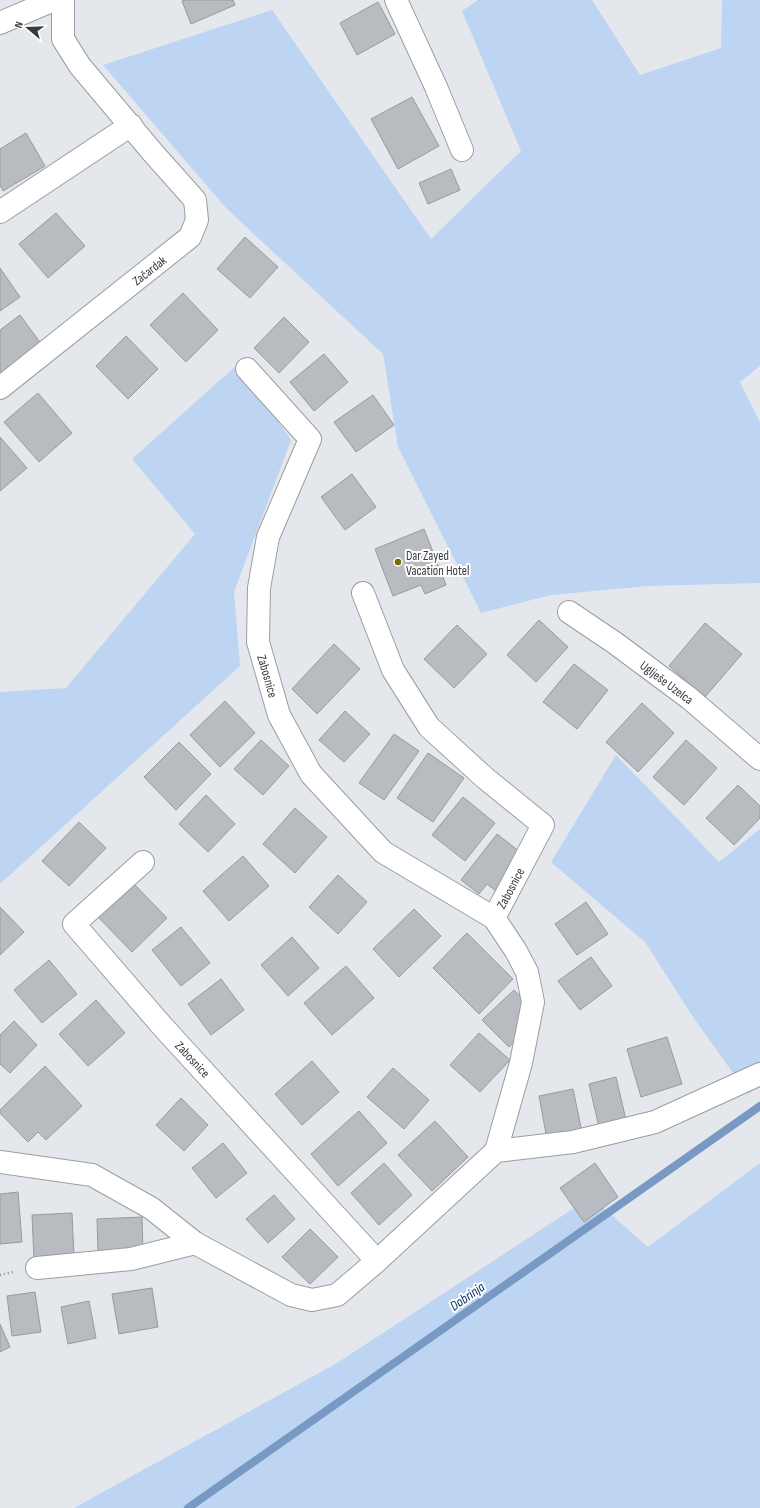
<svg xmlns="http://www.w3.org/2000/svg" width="760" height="1508" font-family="'Sofia Sans Condensed',sans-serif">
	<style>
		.green { fill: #bdd4f2 }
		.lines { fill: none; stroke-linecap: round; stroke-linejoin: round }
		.stream { stroke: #7799c3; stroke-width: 8 }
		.building { fill: #b8bcc1; stroke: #979b9f }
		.minor-casing { stroke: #9a9da2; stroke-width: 24 }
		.path { stroke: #8b8e92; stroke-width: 2.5; stroke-dasharray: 1 3; stroke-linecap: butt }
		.minor { stroke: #fff; stroke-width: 22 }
		.poi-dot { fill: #756c08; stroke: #fff; stroke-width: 1.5 }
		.labels { text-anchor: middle; stroke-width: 4; stroke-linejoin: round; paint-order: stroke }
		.street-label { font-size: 13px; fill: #383a3c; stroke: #fff }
		.poi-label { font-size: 13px; fill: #383a3c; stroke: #fff; text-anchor: start }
		.water-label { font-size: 14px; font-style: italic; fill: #023569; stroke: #fff }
	</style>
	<rect width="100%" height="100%" fill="#e4e8ed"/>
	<!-- green -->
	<g class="green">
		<path d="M478,0H592L640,75L721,48L722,0H760V366L740,382L760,422V583L648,586L551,595L481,613L398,447L383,354L227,209L103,65L272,10L431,239L521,151L462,11Z"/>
		<path d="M238,364L291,440L234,592L240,666L0,884V692L66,688L195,534L132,459Z"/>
		<path d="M616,755L719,862L760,829V1085L748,1094L693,1017L645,942L551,862Z"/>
		<path d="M760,1163V1508H74L337,1363L591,1197L648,1247Z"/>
	</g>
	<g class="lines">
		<!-- stream -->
		<path class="stream" d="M188,1508L760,1106"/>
	</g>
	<!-- building -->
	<g class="building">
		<path d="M185,0H233L235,5L191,24L182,1Z"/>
		<path d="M378,2L395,34L357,55L340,23Z"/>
		<path d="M412,97L439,146L398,169L371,119Z"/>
		<path d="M26,133L45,166L3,191L0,185V149Z"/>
		<path d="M451,169L460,190L428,204L419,183Z"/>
		<path d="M56,213L85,246L48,278L19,244Z"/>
		<path d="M245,237L278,267L250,298L217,269Z"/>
		<path d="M0,268L20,297L0,311Z"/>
		<path d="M183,293L218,330L186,362L150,325Z"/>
		<path d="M20,315L42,345L0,377V330Z"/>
		<path d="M284,317L309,342L279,373L254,348Z"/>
		<path d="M126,336L158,369L128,399L96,366Z"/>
		<path d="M324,354L348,382L314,411L290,382Z"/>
		<path d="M38,393L72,433L39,462L4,422Z"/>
		<path d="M373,395L394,425L356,452L334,422Z"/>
		<path d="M0,437L27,468L0,491Z"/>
		<path d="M352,474L376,507L345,530L321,497Z"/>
		<path d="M424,529L446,585L425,594L421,585L393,596L375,549Z"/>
		<path d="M539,620L568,647L536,682L507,655Z"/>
		<path d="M705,623L742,654L705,697L669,666Z"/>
		<path d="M457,625L487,654L454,688L424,659Z"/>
		<path d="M334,644L360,669L317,714L292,689Z"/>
		<path d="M574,664L608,690L577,729L543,702Z"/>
		<path d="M225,701L255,733L220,767L190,735Z"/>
		<path d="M642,703L674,733L638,772L606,742Z"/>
		<path d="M345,711L370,734L344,762L319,740Z"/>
		<path d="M394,734L419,751L384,800L359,783Z"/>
		<path d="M261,740L289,766L263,795L234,769Z"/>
		<path d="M686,740L717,768L684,805L653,777Z"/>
		<path d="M179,742L211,774L176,810L144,777Z"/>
		<path d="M428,753L464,778L433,822L397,798Z"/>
		<path d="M738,785L760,806V818L734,845L706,818Z"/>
		<path d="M206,795L235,824L208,852L179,824Z"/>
		<path d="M463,797L495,823L465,861L432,835Z"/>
		<path d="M295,808L327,837L295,873L263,844Z"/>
		<path d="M79,822L106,848L69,886L42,861Z"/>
		<path d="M497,834L524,855L496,891L487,884L479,894L461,880Z"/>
		<path d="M243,856L269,886L229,921L203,891Z"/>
		<path d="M338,875L367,902L338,934L309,907Z"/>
		<path d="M133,883L167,918L132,952L98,917Z"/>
		<path d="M586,902L608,934L577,955L555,924Z"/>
		<path d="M0,907L24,932L0,955Z"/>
		<path d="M414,909L441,936L399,977L373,949Z"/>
		<path d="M181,927L210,963L181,986L152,950Z"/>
		<path d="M467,933L513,979L479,1014L433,968Z"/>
		<path d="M292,937L319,968L288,996L261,965Z"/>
		<path d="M591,957L612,986L580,1010L558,981Z"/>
		<path d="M49,960L77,994L42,1023L14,990Z"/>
		<path d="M346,966L374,998L332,1035L304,1003Z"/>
		<path d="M221,979L244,1010L211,1035L188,1004Z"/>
		<path d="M514,990L524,1000L520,1037L509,1047L482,1020Z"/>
		<path d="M96,1000L125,1033L88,1066L59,1034Z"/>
		<path d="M14,1021L37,1045L10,1073L0,1064V1035Z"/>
		<path d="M479,1033L510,1060L480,1092L450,1065Z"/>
		<path d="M667,1037L682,1084L641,1097L627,1049Z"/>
		<path d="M312,1061L339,1092L302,1125L275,1094Z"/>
		<path d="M45,1066L82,1106L46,1140L38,1132L28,1142L0,1113V1110Z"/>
		<path d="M393,1068L429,1100L404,1129L367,1097Z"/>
		<path d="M616,1077L626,1120L599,1127L589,1084Z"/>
		<path d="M573,1089L582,1132L547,1139L539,1096Z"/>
		<path d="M181,1098L208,1125L184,1151L156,1125Z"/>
		<path d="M359,1111L387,1143L338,1186L311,1154Z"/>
		<path d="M435,1121L468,1157L432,1191L398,1155Z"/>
		<path d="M223,1143L247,1173L216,1198L192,1168Z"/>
		<path d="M384,1163L412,1195L379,1225L351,1193Z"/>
		<path d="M595,1163L618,1197L584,1222L560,1188Z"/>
		<path d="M18,1192L22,1242L0,1244V1194Z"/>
		<path d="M274,1195L295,1219L268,1243L246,1219Z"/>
		<path d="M72,1213L74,1257L34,1259L32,1215Z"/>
		<path d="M142,1217L143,1250L98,1251L97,1219Z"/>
		<path d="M310,1229L338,1257L310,1284L282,1257Z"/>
		<path d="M152,1288L158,1327L119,1334L112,1294Z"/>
		<path d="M35,1292L41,1332L12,1336L7,1296Z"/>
		<path d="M89,1301L96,1338L68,1344L61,1307Z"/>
		<path d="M0,1324L10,1347L0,1352Z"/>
	</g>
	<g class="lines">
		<!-- minor casing -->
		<g class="minor-casing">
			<g id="minor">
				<path d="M396,0L436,87L462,150"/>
				<path d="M0,23L54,0"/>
				<path d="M0,212L131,125"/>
				<path d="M247,369L310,439L268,537L259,588L258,642L279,715L311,774L383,852L494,918L516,951L527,972L533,1002L521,1063L496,1151"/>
				<path d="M0,388L190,237L197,220L195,200L154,154L80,66L63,39V0"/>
				<path d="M363,593L393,670L429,727L485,778L543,825L494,918"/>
				<path d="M569,612L615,643L689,698L760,759"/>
				<path d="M143,862L74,924L163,1027L377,1261"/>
				<path d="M0,1162L92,1175L151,1208L195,1243L291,1295L312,1300L337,1295L377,1261L496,1151L573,1142L655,1122L760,1074"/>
				<path d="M37,1268L131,1259L195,1243"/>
			</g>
		</g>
		<!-- path -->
		<path class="path" d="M0,1275L13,1272"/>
		<!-- minor -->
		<use href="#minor" class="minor"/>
	</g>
	<!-- markers -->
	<circle class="poi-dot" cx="398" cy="562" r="4"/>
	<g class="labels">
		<!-- street labels -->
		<g class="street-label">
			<text transform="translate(149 270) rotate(-38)" y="5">Začardak</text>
			<text transform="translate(268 676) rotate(74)" y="5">Zabosnice</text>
			<text transform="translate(667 682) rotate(37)" y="5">Uglješe Uzelca</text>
			<text transform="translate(510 888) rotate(-62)" y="5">Zabosnice</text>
			<text transform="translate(193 1059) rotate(47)" y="5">Zabosnice</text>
		</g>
		<!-- poi labels -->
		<g class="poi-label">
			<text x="406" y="560">Dar Zayed<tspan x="406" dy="15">Vacation Hotel</tspan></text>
		</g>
		<!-- water labels -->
		<g class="water-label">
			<text transform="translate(467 1296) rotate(-35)" y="5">Dobrinja</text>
		</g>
	</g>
	<!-- north arrow -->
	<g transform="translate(28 28) rotate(289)" stroke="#ffffff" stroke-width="3" paint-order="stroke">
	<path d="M0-3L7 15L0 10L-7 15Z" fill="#383a3c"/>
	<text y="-6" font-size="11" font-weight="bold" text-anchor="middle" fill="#383a3c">N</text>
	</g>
</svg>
